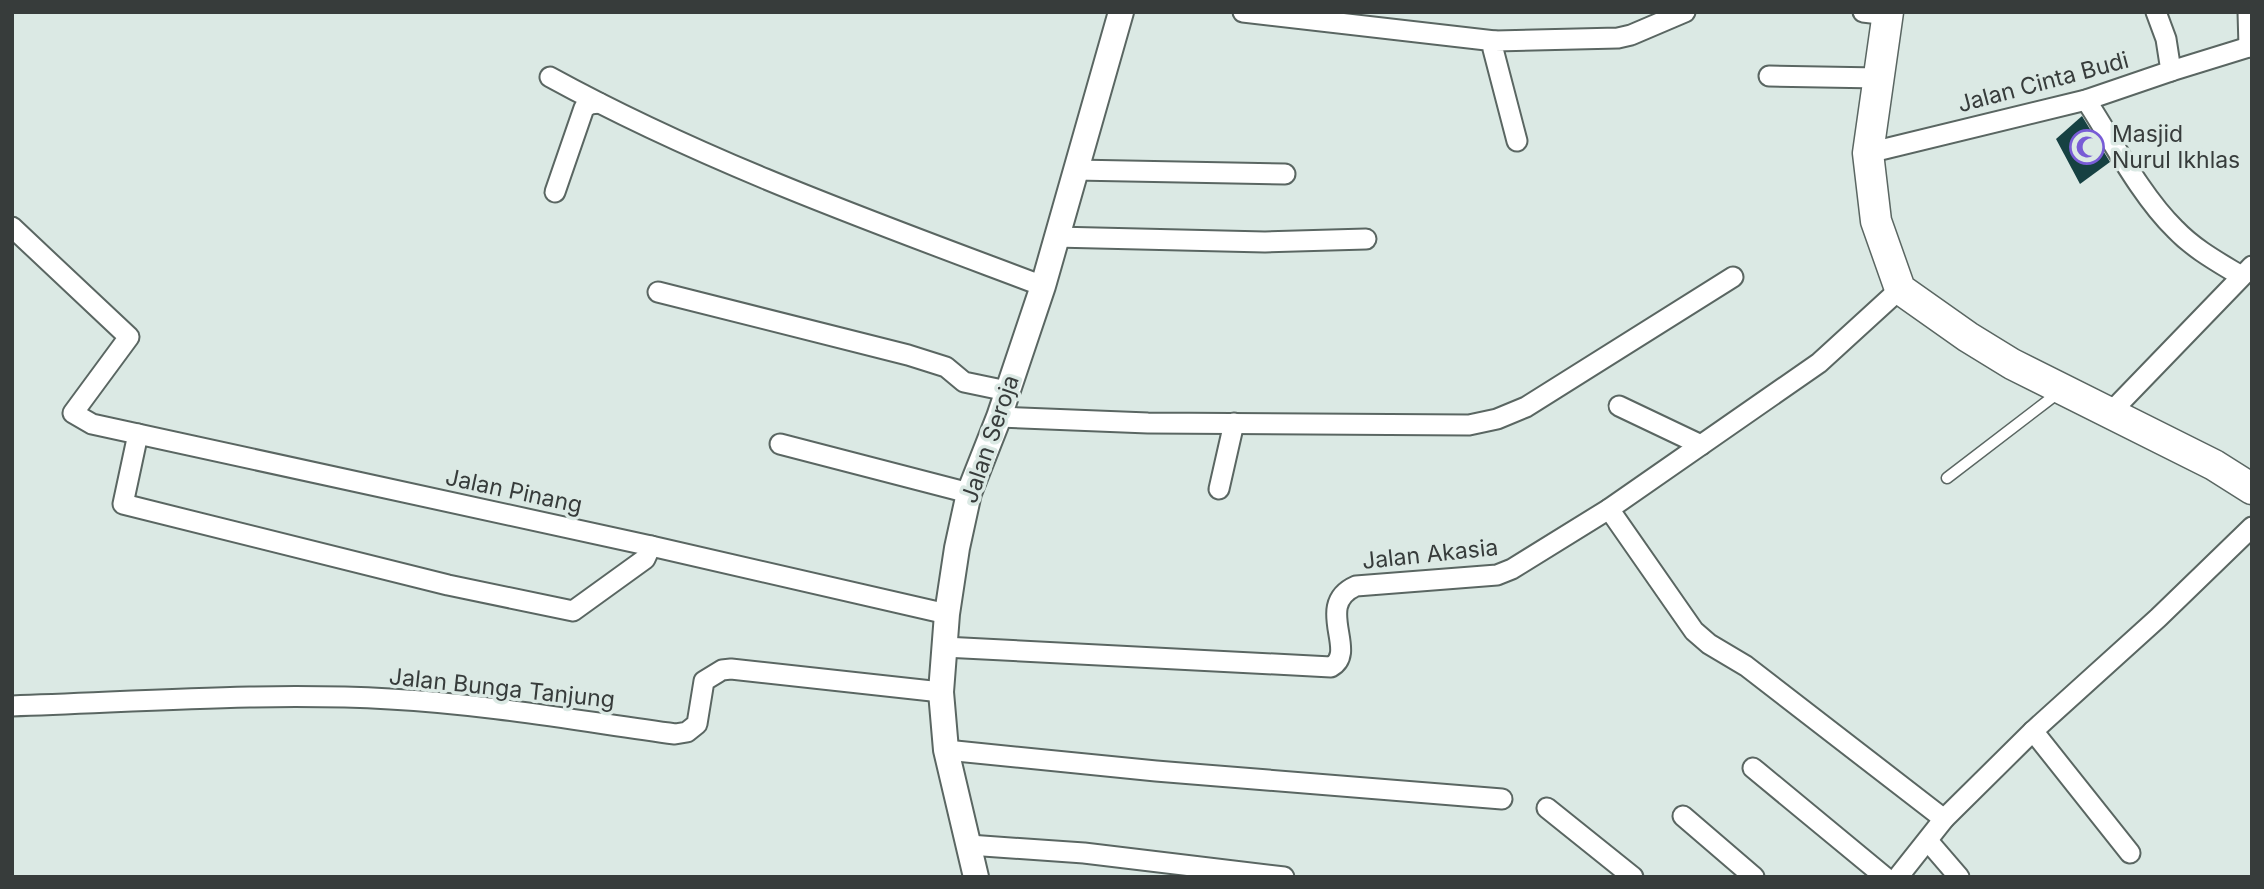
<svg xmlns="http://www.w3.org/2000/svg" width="2264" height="889" font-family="Inter,sans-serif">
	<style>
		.building { fill: #164142 }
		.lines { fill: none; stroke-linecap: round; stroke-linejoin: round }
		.service-casing { stroke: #5a6662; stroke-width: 13 }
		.minor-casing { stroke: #5a6662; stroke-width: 23 }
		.tertiary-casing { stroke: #5a6662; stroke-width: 28 }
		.primary-casing { stroke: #5a6662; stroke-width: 33 }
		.service { stroke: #fff; stroke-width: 10 }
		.minor { stroke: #fff; stroke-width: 19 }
		.tertiary { stroke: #fff; stroke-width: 24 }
		.primary { stroke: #fff; stroke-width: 30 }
		.labels { text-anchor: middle; stroke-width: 7; stroke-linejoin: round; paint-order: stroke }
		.street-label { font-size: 23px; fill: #373c3b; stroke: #dbe9e4 }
		.poi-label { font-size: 23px; fill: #373c3b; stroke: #dbe9e4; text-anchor: start }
	</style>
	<rect width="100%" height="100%" fill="#dbe9e4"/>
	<!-- building -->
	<path class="building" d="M2082,116L2110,162L2080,184L2056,139Z"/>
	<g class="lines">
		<!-- service casing -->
		<g class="service-casing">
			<path id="service" d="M1947,478L2058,393"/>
		</g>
		<!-- minor casing -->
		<g class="minor-casing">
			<g id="minor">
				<path d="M1243,12L1495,41"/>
				<path d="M1863,12L1888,15"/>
				<path d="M2248,12L2249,47"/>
				<path d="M2171,71L2252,46"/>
				<path d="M1769,76L1879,78"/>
				<path d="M550,77C707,163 876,223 1043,286"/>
				<path d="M2086,100C2112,140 2141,196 2175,229C2194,249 2218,262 2241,276"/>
				<path d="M1517,141L1493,49L1495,41L1618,38L1631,35L1685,12"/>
				<path d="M1868,153L2086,100L2171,71L2166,39L2156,12"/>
				<path d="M1075,170L1285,174"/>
				<path d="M555,192L584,108L590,104L599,103"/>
				<path d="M12,227L129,337L73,413L92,424L651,546L947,614"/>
				<path d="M1055,237L1265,242L1366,239"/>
				<path d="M658,292L908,355L946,367L964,382L1007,391"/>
				<path d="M1619,406L1701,445"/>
				<path d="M2109,414L2252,266"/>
				<path d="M999,417L1148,423L1469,425L1497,419L1526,407L1733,277"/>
				<path d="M138,434L123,504L448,585L573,611L645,559L651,546"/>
				<path d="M780,444L969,493"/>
				<path d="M1219,489L1234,423"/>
				<path d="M1609,509L1694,631L1709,644L1746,666L1944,819"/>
				<path d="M944,647L1331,667C1359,652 1313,605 1356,586L1497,575L1512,569L1609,509L1819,363L1900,289"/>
				<path d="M12,706C137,702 264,692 390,699C485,704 580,721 675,734L687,732L697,724L704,681L722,670L731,669L941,692"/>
				<path d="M2033,731L2130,853"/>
				<path d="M946,750L1156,771L1502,799"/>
				<path d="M1753,768L1885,877"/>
				<path d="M1547,808L1633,877"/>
				<path d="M1683,816L1754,877"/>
				<path d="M1928,841L1959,877"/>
				<path d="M969,845L1084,853L1284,877"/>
				<path d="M1898,877L1944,819L2033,731L2158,618L2252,527"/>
			</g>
		</g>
		<!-- tertiary casing -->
		<g class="tertiary-casing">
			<path id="tertiary" d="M976,877L946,750L941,692L947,614L957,548L969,493L999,417L1043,286L1121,12"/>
		</g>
		<!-- primary casing -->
		<g class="primary-casing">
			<path id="primary" d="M1888,12L1868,153L1876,221L1900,289L1968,337L2012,364L2214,465L2252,489"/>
		</g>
		<!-- service -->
		<use href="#service" class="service"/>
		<!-- minor -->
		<use href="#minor" class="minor"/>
		<!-- tertiary -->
		<use href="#tertiary" class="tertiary"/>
		<!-- primary -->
		<use href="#primary" class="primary"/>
	</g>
	<!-- icons -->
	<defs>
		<g id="mosque-ring" transform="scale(1.75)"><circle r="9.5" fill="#dbe9e4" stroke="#785cd6" stroke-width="1.5"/><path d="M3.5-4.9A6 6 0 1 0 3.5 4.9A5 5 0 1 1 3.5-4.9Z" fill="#785cd6"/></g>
	</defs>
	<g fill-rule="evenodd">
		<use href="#mosque-ring" x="2087" y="147"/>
	</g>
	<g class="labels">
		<!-- street labels -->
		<g class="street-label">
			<text transform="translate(2043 82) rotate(-15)" y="8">Jalan Cinta Budi</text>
			<text transform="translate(990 439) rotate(-71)" y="8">Jalan Seroja</text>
			<text transform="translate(514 491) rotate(12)" y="8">Jalan Pinang</text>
			<text transform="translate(1430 554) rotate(-6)" y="8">Jalan Akasia</text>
			<text transform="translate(502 688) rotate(6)" y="8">Jalan Bunga Tanjung</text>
		</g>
		<!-- poi labels -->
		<g class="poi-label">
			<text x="2112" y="142">Masjid<tspan x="2112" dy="26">Nurul Ikhlas</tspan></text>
		</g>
	</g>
	<!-- border -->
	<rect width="2264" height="889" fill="none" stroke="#373c3b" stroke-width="28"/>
</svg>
